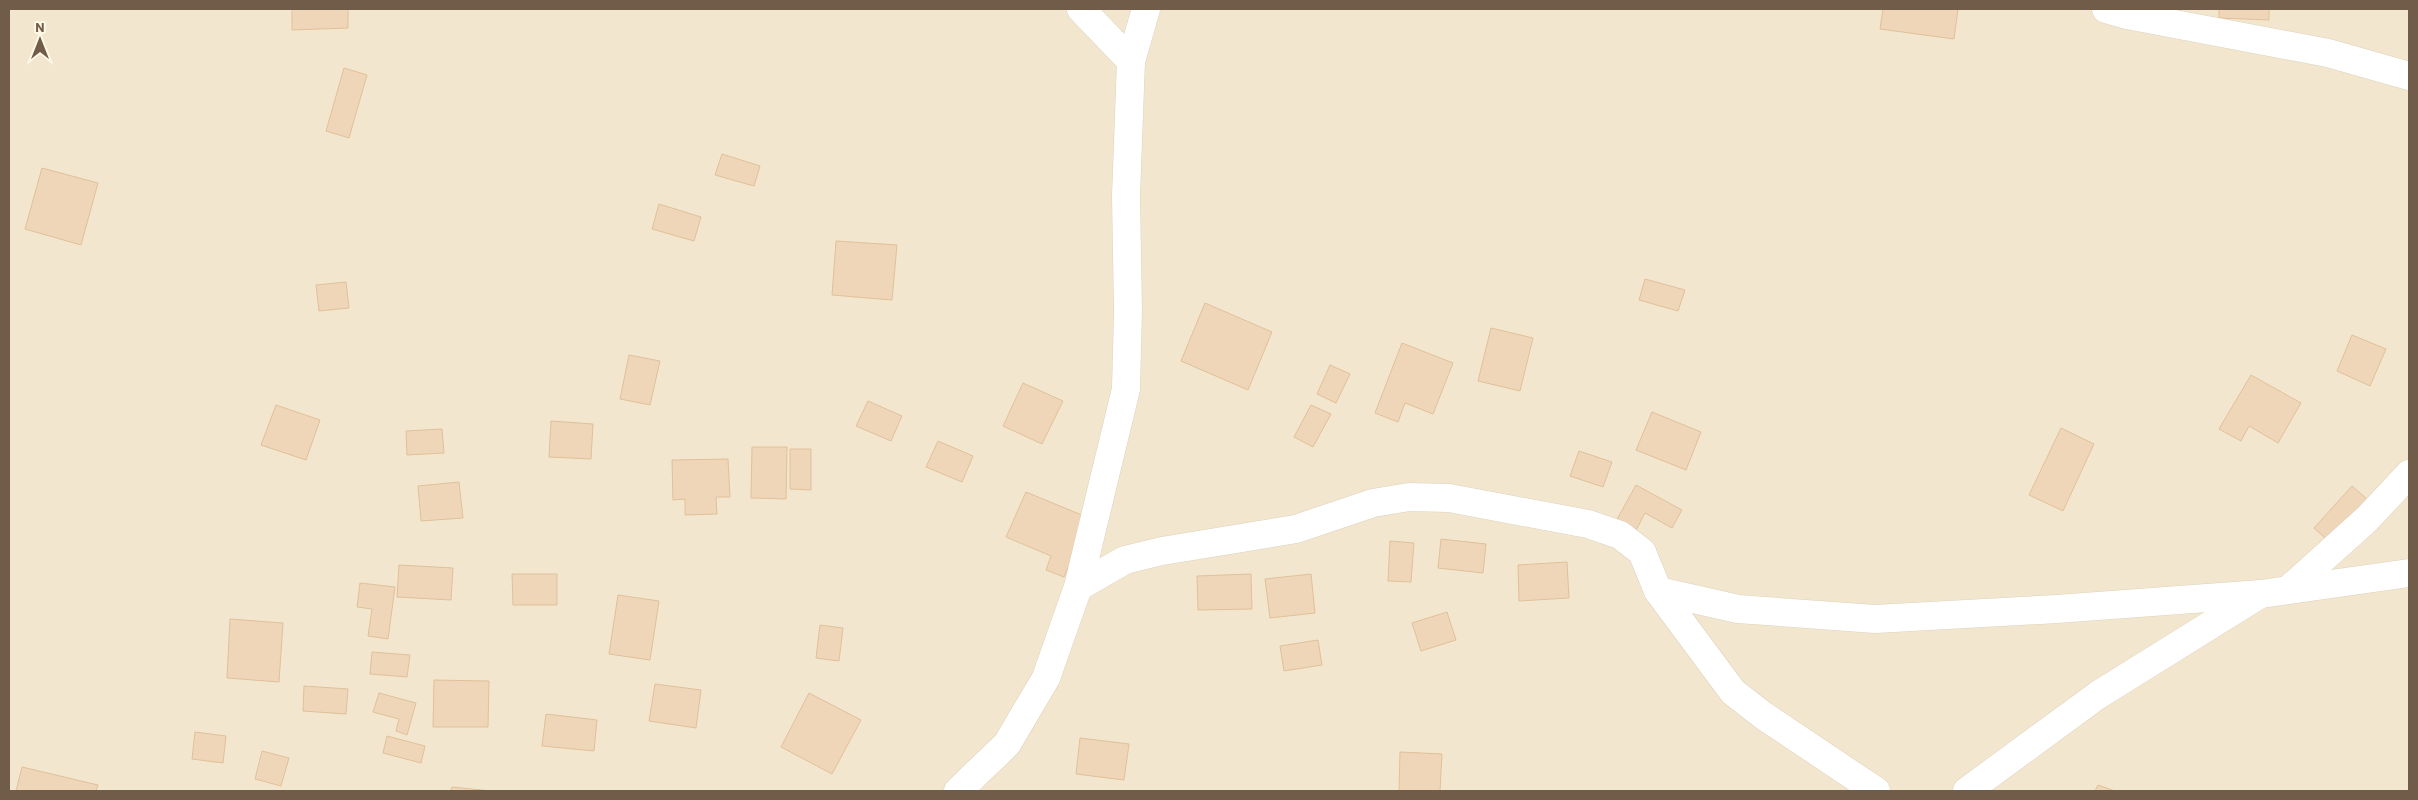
<svg xmlns="http://www.w3.org/2000/svg" width="2418" height="800" font-family="Barlow,sans-serif">
	<style>
		.residential { fill: #f2e7ce }
		.building { fill: #efd6b8; stroke: #e1c099 }
		.lines { fill: none; stroke-linecap: round; stroke-linejoin: round }
		.minor-casing { stroke: #ded1bc; stroke-width: 29 }
		.minor { stroke: #fff; stroke-width: 28 }
	</style>
	<rect width="100%" height="100%" fill="#fbf4df"/>
	<!-- residential -->
	<rect class="residential" x="9" y="9" width="2400" height="782"/>
	<!-- building -->
	<g class="building">
		<path d="M292,9H348V28L292,30Z"/>
		<path d="M1883,9H1958L1954,39L1880,29Z"/>
		<path d="M2219,9H2269V20L2219,18Z"/>
		<path d="M344,68L367,75L349,138L326,131Z"/>
		<path d="M722,154L760,166L754,186L715,175Z"/>
		<path d="M42,168L98,183L81,245L25,229Z"/>
		<path d="M659,204L701,217L694,241L652,229Z"/>
		<path d="M836,241L897,245L892,300L832,295Z"/>
		<path d="M1645,279L1685,290L1678,311L1639,300Z"/>
		<path d="M346,282L349,308L319,311L316,285Z"/>
		<path d="M1205,303L1272,332L1248,390L1181,361Z"/>
		<path d="M1491,328L1533,338L1520,391L1478,381Z"/>
		<path d="M2352,335L2386,349L2370,386L2337,371Z"/>
		<path d="M1402,343L1453,363L1433,414L1405,403L1398,422L1375,413Z"/>
		<path d="M629,355L660,361L650,405L620,399Z"/>
		<path d="M1330,365L1350,374L1336,403L1317,394Z"/>
		<path d="M2251,375L2301,403L2278,443L2249,426L2241,441L2219,429Z"/>
		<path d="M1023,383L1063,401L1042,444L1003,426Z"/>
		<path d="M868,401L902,416L891,441L856,426Z"/>
		<path d="M276,405L320,420L306,460L261,445Z"/>
		<path d="M1311,405L1331,414L1313,447L1294,437Z"/>
		<path d="M1652,412L1701,432L1686,470L1636,450Z"/>
		<path d="M551,421L593,424L591,459L549,457Z"/>
		<path d="M2061,428L2094,444L2063,511L2029,495Z"/>
		<path d="M442,429L444,453L407,455L406,431Z"/>
		<path d="M938,441L973,456L962,482L926,467Z"/>
		<path d="M752,447H787L786,499L751,498Z"/>
		<path d="M790,449H811V490L790,489Z"/>
		<path d="M1579,451L1612,462L1603,487L1570,476Z"/>
		<path d="M728,459L730,497H716L717,514L685,515V499L673,500L672,460Z"/>
		<path d="M459,482L463,518L421,521L418,486Z"/>
		<path d="M1636,485L1682,510L1672,528L1645,513L1635,532L1616,521Z"/>
		<path d="M2352,486L2383,513L2345,556L2314,528Z"/>
		<path d="M1026,492L1089,518L1064,577L1046,570L1051,556L1006,537Z"/>
		<path d="M1441,539L1486,544L1483,573L1438,568Z"/>
		<path d="M1390,541L1414,543L1411,582L1388,581Z"/>
		<path d="M1567,562L1569,598L1519,601L1518,565Z"/>
		<path d="M399,565L453,568L451,600L397,597Z"/>
		<path d="M512,574H557V605H513Z"/>
		<path d="M1251,574L1252,609L1198,610L1197,576Z"/>
		<path d="M1311,574L1315,613L1270,618L1265,579Z"/>
		<path d="M360,583L395,587L388,639L368,636L372,609L357,607Z"/>
		<path d="M618,595L659,601L650,660L609,654Z"/>
		<path d="M1447,612L1456,640L1421,651L1412,623Z"/>
		<path d="M230,619L283,623L279,682L227,678Z"/>
		<path d="M820,625L843,628L839,661L816,658Z"/>
		<path d="M1318,640L1322,665L1284,671L1280,646Z"/>
		<path d="M372,652L410,655L407,677L370,674Z"/>
		<path d="M434,680L489,681L488,727H433Z"/>
		<path d="M655,684L701,690L696,728L649,721Z"/>
		<path d="M304,686L348,689L346,714L303,711Z"/>
		<path d="M379,693L416,703L407,735L396,731L399,719L373,712Z"/>
		<path d="M809,693L861,720L832,774L781,747Z"/>
		<path d="M546,714L597,720L594,751L542,746Z"/>
		<path d="M195,732L226,736L223,763L192,759Z"/>
		<path d="M387,736L425,746L421,763L383,753Z"/>
		<path d="M1080,738L1129,744L1124,780L1076,774Z"/>
		<path d="M262,751L289,758L281,786L255,779Z"/>
		<path d="M1400,752L1442,754L1440,791H1399Z"/>
		<path d="M22,767L98,785L96,791H16Z"/>
		<path d="M2098,785L2115,791H2095Z"/>
		<path d="M452,787L491,791H451Z"/>
	</g>
	<g class="lines">
		<!-- minor casing -->
		<g class="minor-casing">
			<g id="minor">
				<path d="M1081,9L1131,61"/>
				<path d="M2106,9L2127,15L2328,53L2409,76"/>
				<path d="M1078,587L1125,560L1162,551L1296,529L1373,503L1409,497L1449,498L1588,524L1620,535L1642,552L1658,591L1733,692L1764,716L1876,791"/>
				<path d="M2289,589L2367,519L2409,474"/>
				<path d="M1658,591L1738,609L1875,619L2057,609L2261,594L2409,573"/>
				<path d="M958,791L1007,744L1046,678L1078,587L1126,389L1128,311L1126,196L1131,61L1146,9"/>
				<path d="M1967,791L2098,695L2257,596"/>
			</g>
		</g>
		<!-- minor -->
		<use href="#minor" class="minor"/>
	</g>
	<!-- border -->
	<rect width="2418" height="800" fill="none" stroke="#705c48" stroke-width="20"/>
	<!-- north arrow -->
	<g transform="translate(40 40)" stroke="#fef8e5" stroke-width="4" paint-order="stroke">
	<path d="M0-4L9 19L0 12L-9 19Z" fill="#705c48"/>
	<text y="-8" font-size="14" font-weight="bold" text-anchor="middle" fill="#705c48">N</text>
	</g>
</svg>
